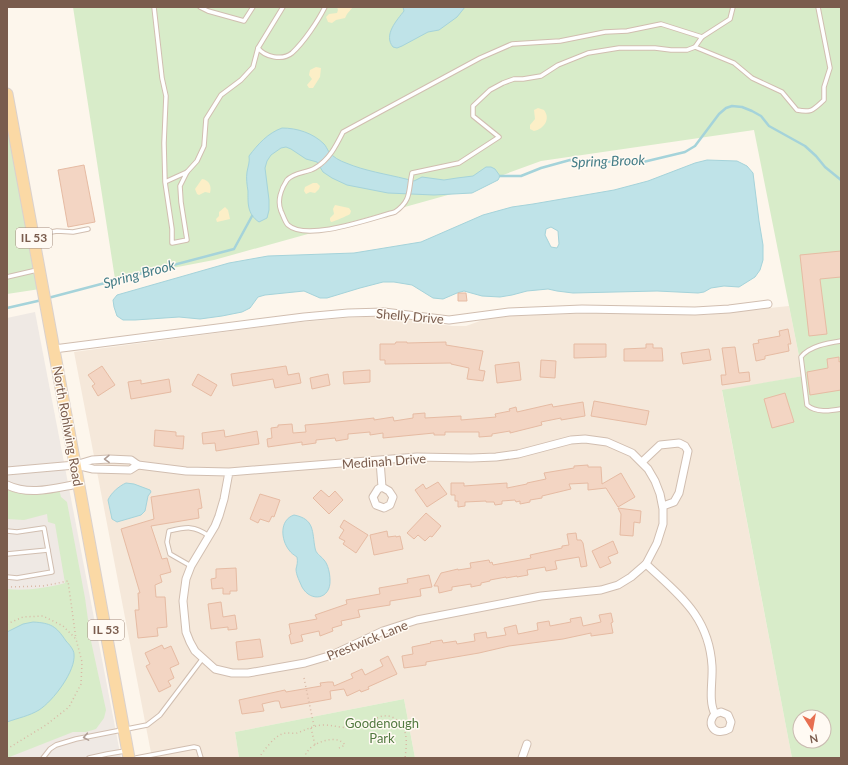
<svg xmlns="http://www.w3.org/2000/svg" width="848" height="765" font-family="Lato,sans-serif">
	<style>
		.residential { fill: #f5e8da }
		.industrial { fill: #efe9e4 }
		.green { fill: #d8ecc9; fill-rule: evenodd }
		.sand { fill: #fcefc7 }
		.water { fill: #bfe3e8; stroke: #a5d3da; fill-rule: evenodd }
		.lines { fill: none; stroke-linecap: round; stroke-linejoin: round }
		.stream { stroke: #a5d3da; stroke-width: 2.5 }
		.building { fill: #f3d5c3; stroke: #e6bba3 }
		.lane-casing { stroke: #d1beb0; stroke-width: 5.5 }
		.street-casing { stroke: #d1beb0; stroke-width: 9 }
		.primary-casing { stroke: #dad1cd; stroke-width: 13 }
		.path { stroke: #d9b8a5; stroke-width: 1.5; stroke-dasharray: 1 3; stroke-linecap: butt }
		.lane { stroke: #fff; stroke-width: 3.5 }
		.street { stroke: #fff; stroke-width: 7 }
		.primary { stroke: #fbd9a5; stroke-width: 11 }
		.oneway { stroke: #af9d94 }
		.labels { text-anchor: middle; stroke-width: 3; stroke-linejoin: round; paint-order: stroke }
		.shield { fill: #fffaf3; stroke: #a28b7f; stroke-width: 1 }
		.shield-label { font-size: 12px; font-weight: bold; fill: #7a5c4d }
		.street-label { font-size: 13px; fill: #7a5c4d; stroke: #fffaf3 }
		.park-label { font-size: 13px; fill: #537a41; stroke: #fffaf3 }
		.water-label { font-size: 14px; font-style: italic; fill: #437c86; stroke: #fffaf3 }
	</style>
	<rect width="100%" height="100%" fill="#fdf6ec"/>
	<!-- residential -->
	<path class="residential" d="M789,306L803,376L722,391L792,758H415L404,699L235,732L239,758H152L74,352L291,323L344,318L385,316L452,326H466L491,317L593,313L704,315Z"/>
	<!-- industrial -->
	<path class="industrial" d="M35,312L121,758H7V318Z"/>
	<!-- green -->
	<g class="green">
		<path d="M73,7H841V758H792L722,390L803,376L754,130L541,161L492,179L473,188L214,260L115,279ZM800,717H824V741H800Z"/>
		<path d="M11,125L40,289L7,294V126Z"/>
		<path d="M59,489L61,497L67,502L85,598L91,641L106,710L104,718L96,729L86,732H73L7,758V589C26,591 47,588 65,583L55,524L48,522L47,514L24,520L7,519V490C26,496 39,494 59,489Z"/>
		<path d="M404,699L415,758H239L235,732Z"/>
	</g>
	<!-- sand -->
	<g class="sand">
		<path d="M337,7H353L347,14L345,18L336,20L332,23L328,22L326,17L329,14L337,13L338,10Z"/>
		<path d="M316,67L321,68L320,77L313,88H309L307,85L312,79L309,75L310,70Z"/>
		<path d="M538,108L544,110C551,119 544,129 534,131L530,129V125L535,119L534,110Z"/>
		<path d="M202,179C209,180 212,186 210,193L205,192L199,195L197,194L195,189Z"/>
		<path d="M313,183H317L320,186L319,189L315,193L310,192L306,194L304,191L305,187Z"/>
		<path d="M335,205L349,208L351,211L350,214C347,216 333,222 331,222L330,220V218L334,214L333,209Z"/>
		<path d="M225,207L228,210L230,219L217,222L216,219L219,216V212Z"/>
	</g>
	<!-- water -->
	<g class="water">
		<path d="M403,7H465L457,17L439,30L428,32L402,46L397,48L393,47C383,35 397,20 404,11Z"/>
		<path d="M282,128C297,128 313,133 324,144C326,146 327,149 329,152C333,157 340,161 346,163C365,171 386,174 406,179L414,181L422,177L444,180L457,178L473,176L486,167H491L495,169L500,176L498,180L472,193L434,195L388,193L347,185L332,178L323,172L317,162L306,159L291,149L286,147L281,148L271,155L267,161L265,168L269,200V210L267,218L259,222C247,214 248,203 248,191C247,185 246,178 247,172C248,166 250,162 249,156C258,144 268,133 282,128Z"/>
		<path d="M707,160L737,161L747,166L753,173L759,221L763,245V260L760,270L755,277L739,287L724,286L711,288L704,292L698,293L657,291L573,293L557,291L548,289L527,291L512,295L500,297L482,296L464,291L457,293L443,299L433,298L412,285L394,282H383L360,288L327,298H320L304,291L265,295L258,297L250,308L242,312L222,316L200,319L179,317L135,320H123L117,316L114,307L113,300L117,295L229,263L268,256L354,253L421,242L483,215L512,207L533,204L614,190L648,181L695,163ZM551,227L558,231L559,244L557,248L551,247L545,235L546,229Z"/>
		<path d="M126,483L134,484L150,490L151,492L148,496L145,511L141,515L117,522L112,519L108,500C111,493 119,486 126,483Z"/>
		<path d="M294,515C315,519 312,532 315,548C316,554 320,555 324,560C328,564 330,574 330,580C331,599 311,603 302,587C300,582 296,575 296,569C297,565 298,562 297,557C294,555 291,553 289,550C281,540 279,520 294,515Z"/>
		<path d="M33,622C51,623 56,626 66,641C69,644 74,650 74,654C76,671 53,701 39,710C29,716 18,718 7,722V632L23,624Z"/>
	</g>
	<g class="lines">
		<!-- stream -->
		<g class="stream">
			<path d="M500,176H521L541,168L570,160L639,163L685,152L695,146L719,114L726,108L732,106L742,107L752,111L761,116L769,126L805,146L816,156L825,167L841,180"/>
			<path d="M48,298L234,249L252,216"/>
			<path d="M7,308L42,300"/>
		</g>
	</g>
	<!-- building -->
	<g class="building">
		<path d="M84,165L95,222L68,227L58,170Z"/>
		<path d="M841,251V277L820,279L827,334L809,336L800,255Z"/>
		<path d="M458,293H466L467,301H458Z"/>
		<path d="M788,329L791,344H788L789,351L765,356V359L756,361L753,344L759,343L758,340L780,336L779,331Z"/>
		<path d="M396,342H407V343L446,342V345L483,351L479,370L485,371L483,381L467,379L469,368L451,364V363L385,364V360H380V344H395Z"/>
		<path d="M574,344H606V357L574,358Z"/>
		<path d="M646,344H653V348H662L663,361H624V349L646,348Z"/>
		<path d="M735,347L739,373L749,372L750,381L722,385L721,375H726L722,348Z"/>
		<path d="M709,349L711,360L683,364L681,353Z"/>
		<path d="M839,357V362L841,361V390L810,395L807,372L828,368L827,359Z"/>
		<path d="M541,360L556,361L555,378L540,377Z"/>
		<path d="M519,362L521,380L497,383L495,365Z"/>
		<path d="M102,366L115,385L98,396L92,386L95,384L88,375Z"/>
		<path d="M286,366L288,375L299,373L301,383L275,388L273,379L233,386L231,374Z"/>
		<path d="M370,370V382L344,384L343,372Z"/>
		<path d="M198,374L217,385L211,396L192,385Z"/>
		<path d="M328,374L330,385L312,389L310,378Z"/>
		<path d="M169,379L171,392L131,399L128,382L141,380V384Z"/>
		<path d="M785,393L794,422L772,428L764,399Z"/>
		<path d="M594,401L649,411L646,425L591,416Z"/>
		<path d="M583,402L585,416L561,420V418L541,422L542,425L510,433V431L492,434V436L479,437V432H445V435H434V433L383,438V433L370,435V432L348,434V439L336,441L335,438L316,440V443L302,445V442L268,447L267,439L272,438L271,428L278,427V425L292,424L293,433L306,432L305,425L328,423L374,418V420L393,417L394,421L413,418V414L425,413V418L461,416V420L496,417L495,414L510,411L509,409L516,407L517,412L552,404L553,407Z"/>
		<path d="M155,430L176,432V436H184L183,449L154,446Z"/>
		<path d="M224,430L225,437L257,431L259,444L216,451L215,443L203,444L202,433Z"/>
		<path d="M588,465V467H601L602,484L621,473L635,497L618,507L606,488L588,490V483L569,484L571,489L542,496V498L530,500V502L520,504V501L516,502L515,500L502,501V504L495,505L494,502H486V501L465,502V506L458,507V501H455V495H451V483H464V486L507,483V488L527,484V483L546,479L544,473L574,468V466Z"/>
		<path d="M438,482L447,494L427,507L415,490L423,484L426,489Z"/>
		<path d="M199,489L202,508L198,509L199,518L151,526L162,559L167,558L171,572L160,575L162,582L155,585L156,597H165L167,627L157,628L158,636L138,638L135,610H139L138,593H140L121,529L154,519L151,497Z"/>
		<path d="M321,490L329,497L335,491L343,500L329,514L313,498Z"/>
		<path d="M260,494L280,500L274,517L272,516L269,522L260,519L258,523L250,519Z"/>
		<path d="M618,508L641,511L640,523L634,522L633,536L620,535L621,514Z"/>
		<path d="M426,513L441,526L432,537L430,536L425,541L418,535L414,539L407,533Z"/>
		<path d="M344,520L368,535L356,553L343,544L345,541L339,538L344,530L340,527Z"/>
		<path d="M387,531L388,537L396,536V537L400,536L403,549L374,555L370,535Z"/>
		<path d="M576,533L577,540H581L583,543L587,566L581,567L579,557L555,561L557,569L546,571L545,567L527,570L528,575L517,577V576L506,578V577L490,580V581L481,583V585L471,587V584L452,587V590L439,593L438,586H434L441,573L458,569V570L471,568L470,563L489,560L490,563L492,562L493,565L531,558L530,555L562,548V546L569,545L567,534Z"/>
		<path d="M613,541L618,553L608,557L611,563L600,568L592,551Z"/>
		<path d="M236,568L237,591H230V594H223V588L212,589L211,579L216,578V569Z"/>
		<path d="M429,575L432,587L420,589L421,596L390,601V605L358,610L360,617L341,621L342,625L332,628L333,631L320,636L319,631L301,635L303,641L291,644L289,635L291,634L289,624L317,619L315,615L347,604L346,600L380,594L379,588L408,583L407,579Z"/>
		<path d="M221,602L223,617L235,615L237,629L228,630V627L211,629L208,604Z"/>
		<path d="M611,613L613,622L611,623L613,633L591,636V633L563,639L509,646L479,653L426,662V665L404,668L402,656L413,654L412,647L431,643L430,642L442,640L443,643L456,641L457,644L475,641L474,634L486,632L487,638L506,635L504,628L516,625L518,634L538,630L537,623L549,621L550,626L571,622L570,619L581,617L583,626L601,622L599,615Z"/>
		<path d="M260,639L263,657L238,660L236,642Z"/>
		<path d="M162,645L164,649L171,646L179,664L170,668L174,678L168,681L171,686L159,692L146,666L150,664L145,653Z"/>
		<path d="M388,656L397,674L368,687L369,689L361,692L360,690L347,696L344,689L330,691L331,699L281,708L279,701H275L262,704L264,711L242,714L239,700L285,690L286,692L321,686L320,683L328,682H333L334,686L353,678L351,674L362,669L365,675L383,666L380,660Z"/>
	</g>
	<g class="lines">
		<!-- lane casing -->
		<g class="lane-casing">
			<g id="lane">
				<path d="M154,7L162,78L166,96L164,143L165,182L172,229V243L187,240L181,202L180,186L187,172L165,182"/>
				<path d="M200,7L208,11L244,21L253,7"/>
				<path d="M283,7L258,48C265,57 282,61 292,53C304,42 318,21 325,7"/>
				<path d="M733,7L730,19L702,37L695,47L734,63L752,78L782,92L797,110C812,113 813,110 824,100V87L830,68L818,7"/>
				<path d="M695,47L687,50H671L655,48H619L588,53L558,65L541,76L523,79H514L503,83L490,90L473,106V116L499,137L459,163L412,173C408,191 412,200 395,212C372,218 307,242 288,225C285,222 283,215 281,211C277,201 281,189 287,180C294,172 307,173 315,168C329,160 336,146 343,132L480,58L512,44L560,41L605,32L627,31L661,24L702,37"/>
				<path d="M187,172L197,161L204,146L206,119L221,95L241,80L253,67L258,48"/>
				<path d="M34,235L57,231L73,232L88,229"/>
				<path d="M7,277L37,270"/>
				<path d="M841,341C828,343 809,346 801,357L807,405C816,413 830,411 841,409"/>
				<path d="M7,531L17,532L44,528L48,550L7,554"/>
				<path d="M191,566L170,554L167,542L169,531C186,527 194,525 209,536"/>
				<path d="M7,577L17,578L52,572L48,550"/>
				<path d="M43,758L50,749L56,745L76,739L147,725L160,715L203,658"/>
				<path d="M89,758L107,754L125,751"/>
				<path d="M136,758L194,747L198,748L201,758"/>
			</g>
		</g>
		<!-- street casing -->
		<g class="street-casing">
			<g id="street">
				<path d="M54,349L304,317L348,313L384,312L449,320L509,312L582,309L695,311L729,309L768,304"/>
				<path d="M380,461L382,487L378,489L373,497L376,505L384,508L390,505L393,497L389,491L382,487"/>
				<path d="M642,462L660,445L679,443L685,446L688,451L679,493L674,502L663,506"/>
				<path d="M76,465L93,469L130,470L138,465"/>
				<path d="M7,471L75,465L92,460L109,459L131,460L138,465L186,471L229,472L417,457L471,458L496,457L518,454L571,440L585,439L607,442L632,453L648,469L655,481L660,494L663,509V524L657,543L646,564L631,577L618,585L601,590L541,596L417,620L383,631L332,655L305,663L248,673H232L215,669L195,651L190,642L186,632L183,601L186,579L191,566L215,526L219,516L224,499L229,472"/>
				<path d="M7,485C30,496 55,488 78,484"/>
				<path d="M646,564C679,595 709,616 712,666C713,681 708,701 715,714C705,725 716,737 729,729L731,722L728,715L721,712L715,714"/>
				<path d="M522,758L527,744"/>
			</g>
		</g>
		<!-- primary casing -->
		<g class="primary-casing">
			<path id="primary" d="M7,94L129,758"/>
		</g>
		<!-- path -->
		<g class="path">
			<path d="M7,587L43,586L68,581L76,639"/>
			<path d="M7,624L23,617L43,616L63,626L76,639L82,662L81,684L69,707L46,725L7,749"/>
			<path d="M304,678L314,726"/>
			<path d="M311,728L315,745"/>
			<path d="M259,758C263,751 275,736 282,734C287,732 292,734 297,733C306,730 314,725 324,725C334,725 343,729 354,727C366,725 380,712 392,717C409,725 407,743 405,758"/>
			<path d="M308,758L306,754C310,743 337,733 345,745L339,748"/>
		</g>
		<!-- lane -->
		<use href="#lane" class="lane"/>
		<!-- street -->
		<use href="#street" class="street"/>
		<!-- primary -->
		<use href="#primary" class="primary"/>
	</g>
	<!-- one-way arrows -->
	<defs><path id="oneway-chevron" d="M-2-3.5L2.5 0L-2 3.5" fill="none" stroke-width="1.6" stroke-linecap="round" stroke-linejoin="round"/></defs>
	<g class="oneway">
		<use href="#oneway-chevron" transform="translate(107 459) rotate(179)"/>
		<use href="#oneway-chevron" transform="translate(86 737) rotate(170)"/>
	</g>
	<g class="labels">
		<!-- shield labels -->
		<g class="shield">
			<rect x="16" y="228" width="36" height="20" rx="3"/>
			<rect x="88" y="620" width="36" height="20" rx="3"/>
		</g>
		<g class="shield-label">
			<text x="34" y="242">IL 53</text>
			<text x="106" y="634">IL 53</text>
		</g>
		<!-- street labels -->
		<g class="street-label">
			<text transform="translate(410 316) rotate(5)" y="5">Shelly Drive</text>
			<text transform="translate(68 426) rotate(80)" y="5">North Rohlwing Road</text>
			<text transform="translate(384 461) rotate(-4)" y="5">Medinah Drive</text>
			<text transform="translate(367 640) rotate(-22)" y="5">Prestwick Lane</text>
		</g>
		<!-- park labels -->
		<g class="park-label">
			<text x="382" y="728">Goodenough<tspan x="382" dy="15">Park</tspan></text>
		</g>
		<!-- water labels -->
		<g class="water-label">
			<text transform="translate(608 161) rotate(-2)" y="5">Spring Brook</text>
			<text transform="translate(139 274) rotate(-15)" y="5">Spring Brook</text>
		</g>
	</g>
	<!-- border -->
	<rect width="848" height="765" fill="none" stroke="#7a5c4d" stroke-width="16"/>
	<!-- north arrow -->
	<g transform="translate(812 729) rotate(169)"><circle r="19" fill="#fffaf3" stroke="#cabbb1"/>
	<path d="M0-3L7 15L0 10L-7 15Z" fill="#e76f51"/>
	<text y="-6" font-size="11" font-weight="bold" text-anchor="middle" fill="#7a5c4d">N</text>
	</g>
</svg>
